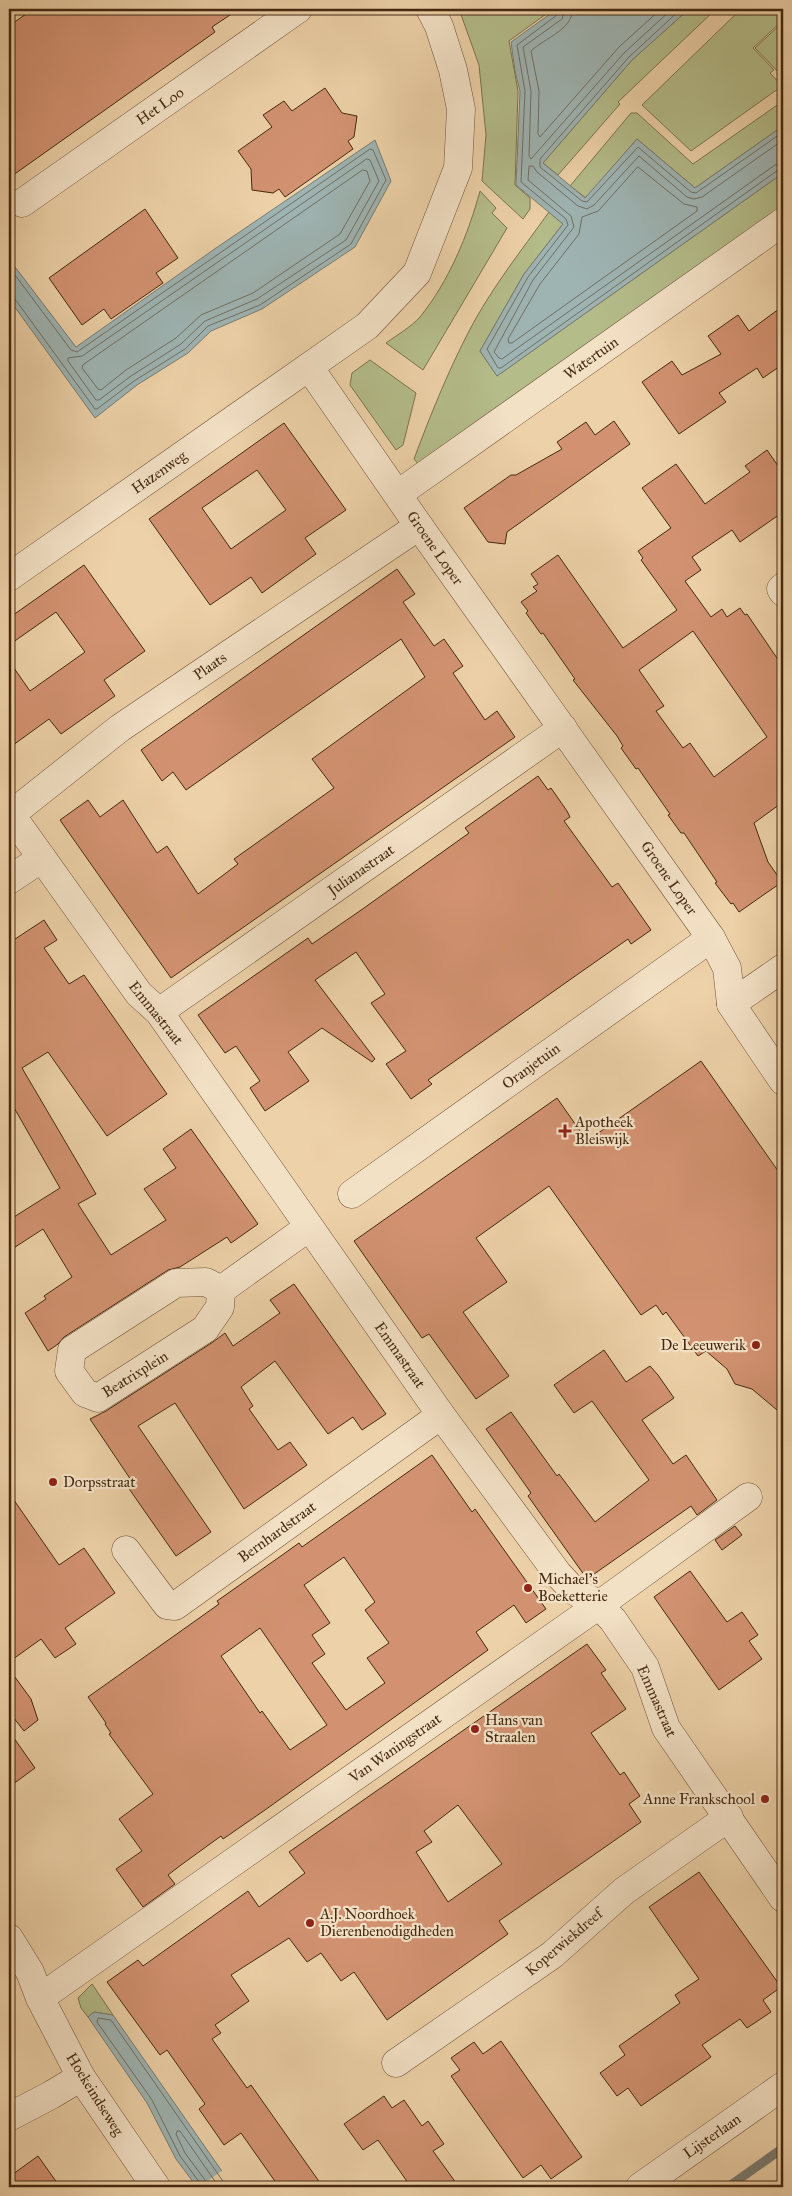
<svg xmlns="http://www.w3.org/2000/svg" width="792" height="2196" font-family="'IM FELL Great Primer',serif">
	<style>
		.green { fill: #b4bc8a; stroke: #7c724d }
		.water { fill: #9eb4b3; stroke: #7a7c72 }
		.pier { fill: #edd1a8 }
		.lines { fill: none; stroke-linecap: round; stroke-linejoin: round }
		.shore { stroke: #726e62; stroke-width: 1 }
		.stream { stroke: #7a7c72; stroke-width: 9 }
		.building { fill: #d29271; stroke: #452910; fill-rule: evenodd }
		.minor-casing { stroke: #6f5336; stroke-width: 29 }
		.minor { stroke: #f3e1c6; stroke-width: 28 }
		.poi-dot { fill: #8f2418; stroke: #f3e1c6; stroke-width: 2 }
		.labels { text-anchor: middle; stroke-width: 4.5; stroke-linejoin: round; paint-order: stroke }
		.street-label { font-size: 15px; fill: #452910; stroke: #f3e1c6 }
		.poi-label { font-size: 15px; fill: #452910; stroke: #f3e1c6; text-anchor: start }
	</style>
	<rect width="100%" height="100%" fill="#edd1a8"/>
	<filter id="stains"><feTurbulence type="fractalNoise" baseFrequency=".004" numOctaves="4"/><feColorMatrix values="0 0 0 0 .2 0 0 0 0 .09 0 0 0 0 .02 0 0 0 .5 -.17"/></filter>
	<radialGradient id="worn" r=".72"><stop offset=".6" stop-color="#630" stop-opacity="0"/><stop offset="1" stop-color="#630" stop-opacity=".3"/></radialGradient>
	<!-- green -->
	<g class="green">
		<path d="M459,9H553L509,41L518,91L515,185L530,198V209L523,219L482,181L486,135L479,65Z"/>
		<path d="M689,9H716L618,102L620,104L558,175L543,163L632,60Z"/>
		<path d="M741,9H783V20L753,48L774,70L770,73L782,86L691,151L642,105Z"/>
		<path d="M783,22V77L755,48Z"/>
		<path d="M783,101V126L695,188L637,139L586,198L570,186L631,113H637L693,164Z"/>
		<path d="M783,173V209L420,466L414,459C430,416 447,374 468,333C490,290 521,251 549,212L563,224L524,274L480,351L497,376Z"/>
		<path d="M480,191L496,208L492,213L507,228L423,370L386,343C397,335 411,327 420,317C449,281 468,235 480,191Z"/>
		<path d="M370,360L416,393L403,445L396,450L350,385L352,373Z"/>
		<path d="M92,1984L113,2015L94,2012L88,2017L81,2008L78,1998Z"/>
	</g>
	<!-- water -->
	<g class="water">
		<path d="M557,9H689L632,60L543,163L585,198L637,139L695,188L783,126V173L497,376L480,351L524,274L563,224L516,185L520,91L515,71L511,42Z"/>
		<path d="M375,140L391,181L355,247L262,309L211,331L188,353L137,385L95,418L9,299V259L76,347L216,248Z"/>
		<path d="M94,2012L113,2015L233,2187H197L176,2159L147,2103L88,2017Z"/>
	</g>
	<!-- pier -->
	<path class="pier" d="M223,2170L234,2184L229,2187H199Z"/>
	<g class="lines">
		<!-- shore -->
		<g class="shore">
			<path d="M559,9L557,15L517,45L525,91L521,182L566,219L568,225L528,277L487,349L498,368H501L778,170L783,169"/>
			<path d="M565,9L562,19L523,47L531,91L529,156L531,159L624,53L672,9"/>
			<path d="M573,9C572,30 545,38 531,51L539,91L538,134L540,137L619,47L661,9"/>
			<path d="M681,9L629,57L540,159V167L582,201L587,202L638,147L691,192L696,193L783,132"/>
			<path d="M783,140L702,197L694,199L687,197L639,156L594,205L587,209L578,206L537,172L533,166H529L528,180L571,216L574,227L533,280L494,352L499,358L502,359L775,165L783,163"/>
			<path d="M367,159L370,160L379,181L346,240L257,299L205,321L181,344L131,376L99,400H96L68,361V358L82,356Z"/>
			<path d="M638,167L684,204L697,207V211L512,343H509L508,339L540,284L579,234L582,217L598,211Z"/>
			<path d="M363,170L367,171L370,181L340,234L253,293L201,315L176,338L126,370L101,390L98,389L82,368L83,365Z"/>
			<path d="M9,267L71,350L77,352L370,149L373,150L386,180L351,244L260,305L208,326L185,349L134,381L97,409H95L15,299L9,297"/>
			<path d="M201,2187L200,2183L180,2156L152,2100L97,2022L98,2018L111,2020L227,2187"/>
			<path d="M207,2187L205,2180L185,2153L176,2134L177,2131H180L219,2187"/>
		</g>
		<!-- stream -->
		<path class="stream" d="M728,2187L783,2148"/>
	</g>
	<!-- building -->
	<g class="building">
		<path d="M33,9H239L212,27L215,32L9,178V26Z"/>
		<path d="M325,88L342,113L357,116L354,137L348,141L353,149L285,197L279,189L273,193L252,190L251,169L238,151L272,127L263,115L284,101L292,111Z"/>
		<path d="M145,209L178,258L156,273L163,283L111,319L104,309L82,325L49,278Z"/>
		<path d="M783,306V364L763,378L757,368L719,393L726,402L679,434L642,382L672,361L682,375L721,354L708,336L738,315L749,331Z"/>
		<path d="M614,421L630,444L507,532L505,544L488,542L464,508L511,475H516L562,449L557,442L586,422L595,435Z"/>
		<path d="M284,423L346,510L305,538L316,554L262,593L251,577L210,605L149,519ZM257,470L286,510L231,549L202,508Z"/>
		<path d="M767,450L783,473V512L740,542L732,530L692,557L701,570L685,581L711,617L722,609L727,617L740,608L745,615L747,614L781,664L780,665L783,670V802L754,823L768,862L782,882L739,912L733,903L731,904L715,883L717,882L684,833H681L668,815L670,814L638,768L636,769L621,748L623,746L617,736L573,680L575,679L543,633L541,634L526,613L528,611L521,602L537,591L533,587L538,584L531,574L558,555L623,648L677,610L641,560L643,558L638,551L671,528L642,488L676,464L705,504L750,472L745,466ZM693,631L767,737L714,777L690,743L683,748L669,729L656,711L664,706L639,670Z"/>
		<path d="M84,565L145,651L104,680L115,696L61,734L49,719L9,748V661L30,691L85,652L56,612L9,645V618Z"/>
		<path d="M397,569L415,594L403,602L434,646L444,639L463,666L453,673L485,720L497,711L515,737L171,978L60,820L88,800L100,817L123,800L157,853L167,846L198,894L238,864L234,859L334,788L312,759L425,677L401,639L186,790L173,772L162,781L141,750Z"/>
		<path d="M538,776L548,790L551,788L567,811L570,817L564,821L612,887L618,883L651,930L631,944L628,939L571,979L428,1080L432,1084L411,1099L386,1064L406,1051L371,1003L385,994L356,952L315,980L375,1059L372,1062L322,1028L288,1052L309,1081L265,1111L250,1088L260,1081L236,1046L225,1053L198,1015L308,938L312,944L364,908L469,833L465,828Z"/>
		<path d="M44,920L57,940L44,948L69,984L84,975L167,1094L107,1136L48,1052L22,1068L96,1194L78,1204L111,1255L166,1220L144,1189L176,1168L163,1149L191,1129L258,1224L231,1243L227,1237L180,1267L168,1270L64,1337L58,1344L48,1351L25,1313L46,1299L44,1296L72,1277L43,1229L9,1251V1220L60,1188L9,1099V943Z"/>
		<path d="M701,1061L783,1178V1415L752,1389L735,1384L727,1369L706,1351L698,1356L666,1312L663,1315L656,1305L641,1315L549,1186L476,1238L507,1282L463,1312L509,1376L476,1399L429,1334L422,1338L354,1241L557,1098L587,1141Z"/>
		<path d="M294,1284L386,1414L362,1430L353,1417L328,1434L275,1361L241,1387L253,1406L249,1409L278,1450L290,1442L307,1465L244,1509L175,1403L138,1426L211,1532L176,1556L125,1483L131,1480L90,1419L106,1411L213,1342L225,1333L233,1346L280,1313L270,1300Z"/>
		<path d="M604,1350L626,1382L650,1366L658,1375L674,1398L642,1420L673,1464L686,1455L717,1500L697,1515L691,1506L587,1579L528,1496L531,1493L486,1429L511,1412L557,1476L559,1474L595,1522L649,1480L592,1401L574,1413L554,1385Z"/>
		<path d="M432,1455L472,1512L475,1509L546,1609L526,1623L514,1605L476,1632L488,1650L265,1810L223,1839L221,1836L181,1865L168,1875L175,1884L143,1907L116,1869L142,1851L119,1819L153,1794L109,1734L111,1733L105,1724L106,1723L88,1697L219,1604L217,1601L278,1558L299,1543L302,1547ZM344,1557L375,1602L365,1610L389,1643L367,1658L385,1683L346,1710L312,1663L325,1654L312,1635L330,1623L304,1585ZM260,1628L327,1725L290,1750L262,1711L260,1713L221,1656Z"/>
		<path d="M9,1493L59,1565L84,1548L115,1593L65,1628L76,1644L55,1658L41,1639L9,1662Z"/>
		<path d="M735,1526L742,1535L722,1550L715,1540Z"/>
		<path d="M690,1571L727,1622L742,1612L758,1635L749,1641L762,1659L719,1690L654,1597Z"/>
		<path d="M587,1644L606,1670L601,1673L626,1709L591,1733L620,1775L624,1772L640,1796L629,1804L641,1822L499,1921L508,1934L387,2020L354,1972L341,1981L321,1953L307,1962L289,1938L231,1975L249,2001L215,2025L221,2033L212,2039L247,2088L251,2085L323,2187H279L241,2133L224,2145L199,2109L205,2104L167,2050L160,2055L107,1982L138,1960L143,1966L248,1891L259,1907L305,1873L289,1852ZM458,1805L502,1864L448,1902L416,1852L432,1842L424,1831Z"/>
		<path d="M9,1669L31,1699L38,1720L24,1731L9,1712Z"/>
		<path d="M9,1731L35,1768L9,1787Z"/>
		<path d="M699,1872L781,1987L763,2000L771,2012L747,2028L740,2019L702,2045L711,2057L641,2106L628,2088L617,2096L600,2073L625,2055L619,2046L680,2003L675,1995L699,1979L649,1907Z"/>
		<path d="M501,2041L582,2157L551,2179L541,2165L523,2178L451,2076L460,2070L451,2058L474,2042L483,2054Z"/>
		<path d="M384,2096L392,2108L404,2100L422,2126L428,2121L444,2144L433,2151L459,2187H411L378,2140L363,2150L344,2124Z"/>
		<path d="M38,2156L60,2187H9V2177Z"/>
	</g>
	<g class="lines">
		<!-- minor casing -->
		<g class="minor-casing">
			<g id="minor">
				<path d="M22,203L298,9"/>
				<path d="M309,367L419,526L711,938L727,968L731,1004L783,1081"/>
				<path d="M398,494L783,222"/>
				<path d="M9,577L367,326L417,273L458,168L461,109L453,70L439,26L430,9"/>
				<path d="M783,587L781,589L783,592"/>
				<path d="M9,812L139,994L159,1012L441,1415L558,1574L573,1590L599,1605L613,1620L645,1667L666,1728L783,1898"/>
				<path d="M9,816L120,728L419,526"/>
				<path d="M9,880L42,858"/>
				<path d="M731,1004L783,968"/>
				<path d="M159,1012L563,728"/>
				<path d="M352,1194L711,938"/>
				<path d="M206,1282L221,1290L220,1307L205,1329L98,1398L85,1393L69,1371L72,1350L176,1283Z"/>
				<path d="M221,1290L309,1227"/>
				<path d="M126,1550L167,1605L175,1606L441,1415"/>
				<path d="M9,1938L30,1972L40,1998L81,2077L156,2187"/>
				<path d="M40,1998L599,1605L748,1497"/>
				<path d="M396,2063L552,1955L624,1891L729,1817"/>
				<path d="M9,2117L51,2095L81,2077"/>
				<path d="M640,2187L783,2086"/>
			</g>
		</g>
		<!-- minor -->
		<use href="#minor" class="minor"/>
	</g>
	<!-- markers -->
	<g class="poi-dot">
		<path d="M562.5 1123.5h5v5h5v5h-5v5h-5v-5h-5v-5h5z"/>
		<circle cx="756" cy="1345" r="5"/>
		<circle cx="53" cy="1482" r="5"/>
		<circle cx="528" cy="1588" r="5"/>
		<circle cx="475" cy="1729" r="5"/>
		<circle cx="765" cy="1799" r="5"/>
		<circle cx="310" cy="1923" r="5"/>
	</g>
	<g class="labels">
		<!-- street labels -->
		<g class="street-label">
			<text transform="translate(160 106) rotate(-35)" y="5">Het Loo</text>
			<text transform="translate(591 358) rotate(-35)" y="5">Watertuin</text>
			<text transform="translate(159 472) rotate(-35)" y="5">Hazenweg</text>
			<text transform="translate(435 548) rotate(55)" y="5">Groene Loper</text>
			<text transform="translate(210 666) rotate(-35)" y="5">Plaats</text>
			<text transform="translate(361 870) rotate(-35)" y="5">Julianastraat</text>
			<text transform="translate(669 878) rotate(55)" y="5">Groene Loper</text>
			<text transform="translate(156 1013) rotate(51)" y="5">Emmastraat</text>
			<text transform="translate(531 1066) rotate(-36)" y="5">Oranjetuin</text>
			<text transform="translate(400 1355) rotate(55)" y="5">Emmastraat</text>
			<text transform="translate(135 1374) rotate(-32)" y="5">Beatrixplein</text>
			<text transform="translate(277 1532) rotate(-36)" y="5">Bernhardstraat</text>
			<text transform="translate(657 1701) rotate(66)" y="5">Emmastraat</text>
			<text transform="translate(395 1748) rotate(-35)" y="5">Van Waningstraat</text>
			<text transform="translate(564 1942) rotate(-40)" y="5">Koperwiekdreef</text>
			<text transform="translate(95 2094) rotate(58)" y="5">Hoekeindseweg</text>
			<text transform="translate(712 2136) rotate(-35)" y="5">Lijsterlaan</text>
		</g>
		<!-- poi labels -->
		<g class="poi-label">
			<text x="575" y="1127">Apotheek<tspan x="575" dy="17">Bleiswijk</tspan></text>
			<text x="746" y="1350" text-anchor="end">De Leeuwerik</text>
			<text x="63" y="1487">Dorpsstraat</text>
			<text x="538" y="1584">Michael's<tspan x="538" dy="17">Boeketterie</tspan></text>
			<text x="485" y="1725">Hans van<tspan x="485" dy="17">Straalen</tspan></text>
			<text x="755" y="1804" text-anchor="end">Anne Frankschool</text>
			<text x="320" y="1919">A.J. Noordhoek<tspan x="320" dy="17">Dierenbenodigdheden</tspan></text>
		</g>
	</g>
	<!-- margin -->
	<rect width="792" height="2196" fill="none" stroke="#edd1a8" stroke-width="30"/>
	<rect x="10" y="10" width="772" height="2176" fill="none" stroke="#452910" stroke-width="2.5"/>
	<rect x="15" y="15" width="762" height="2166" fill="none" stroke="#452910"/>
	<rect width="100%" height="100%" filter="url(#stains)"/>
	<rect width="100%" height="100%" fill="url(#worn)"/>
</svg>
